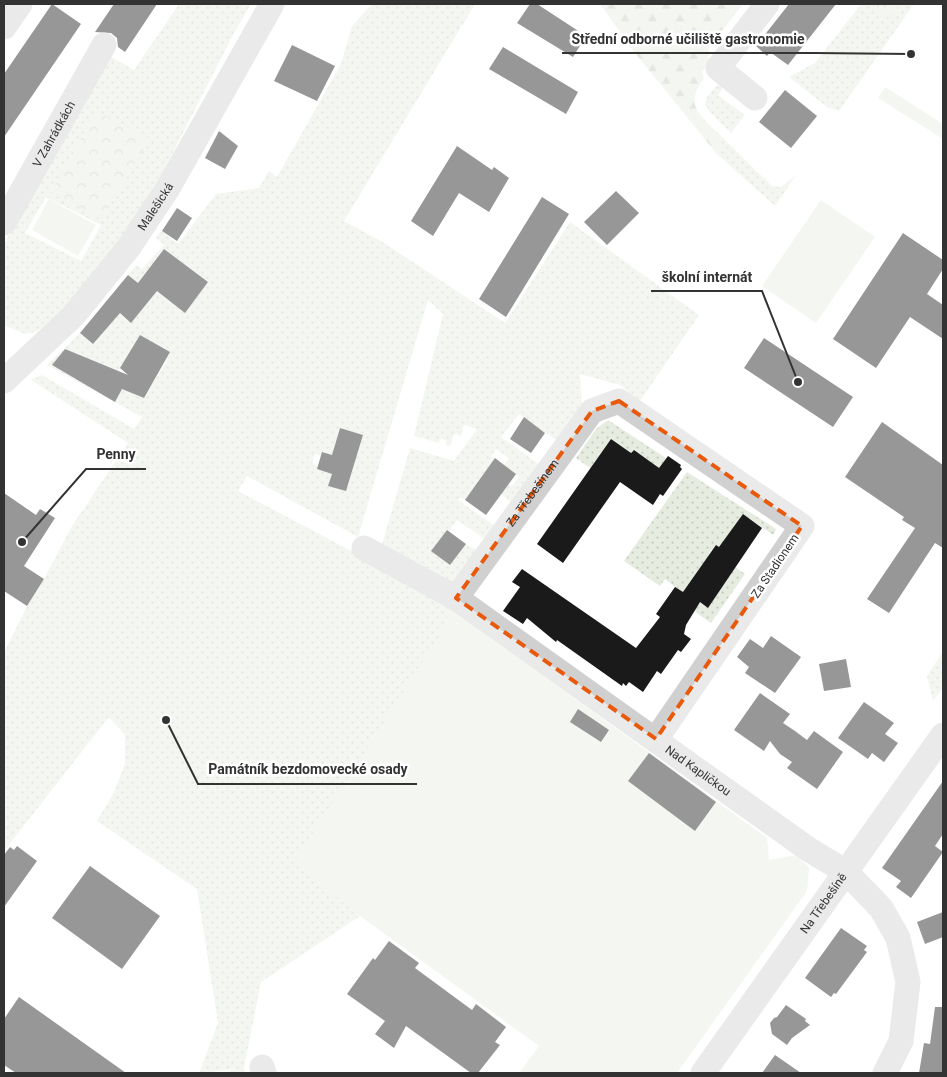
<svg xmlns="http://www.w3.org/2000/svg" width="947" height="1077" font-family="Roboto,sans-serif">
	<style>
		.grass { fill: url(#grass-dots); fill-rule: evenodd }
		.forest { fill: url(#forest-firs) }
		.park { fill: url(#park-crowns) }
		.pitch { fill: #e6ecdf }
		.building { fill: #1a1a1a }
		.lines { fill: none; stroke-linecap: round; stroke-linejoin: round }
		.minor { stroke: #d0d0d0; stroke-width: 25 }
		.marked { fill: none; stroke: #e8590c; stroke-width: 4; stroke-dasharray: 10 6; stroke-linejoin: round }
		.labels { text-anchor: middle; stroke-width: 5; stroke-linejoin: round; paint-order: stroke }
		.street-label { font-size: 12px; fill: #333; stroke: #fff }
		.leader { fill: none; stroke: #333; stroke-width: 2 }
		.callout-dot { fill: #333; stroke: #fff; stroke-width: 2 }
		.callout-label { font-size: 14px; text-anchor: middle; font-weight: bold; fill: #333; stroke: #fff; stroke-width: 5; stroke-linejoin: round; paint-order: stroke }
	</style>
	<defs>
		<pattern id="grass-dots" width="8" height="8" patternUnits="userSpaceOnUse" patternTransform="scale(1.25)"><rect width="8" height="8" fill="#e6ecdf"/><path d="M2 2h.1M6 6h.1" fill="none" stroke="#c6cbc0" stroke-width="1.8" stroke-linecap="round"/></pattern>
		<pattern id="forest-firs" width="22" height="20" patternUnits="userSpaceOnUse" patternTransform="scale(1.25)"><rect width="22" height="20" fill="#e6ecdf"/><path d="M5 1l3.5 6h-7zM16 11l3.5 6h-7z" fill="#c6cbc0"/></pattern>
		<pattern id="park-crowns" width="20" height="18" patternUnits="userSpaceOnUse" patternTransform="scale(1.25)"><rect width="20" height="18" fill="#e6ecdf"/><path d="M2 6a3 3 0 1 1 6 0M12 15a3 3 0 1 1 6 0" fill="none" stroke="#c6cbc0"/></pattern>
	</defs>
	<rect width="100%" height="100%" fill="#fff"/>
	<!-- grass -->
	<g class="grass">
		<path d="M179,4H251L234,33L165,168L128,230L63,311L36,332L25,334L4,325V244L108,55L134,70ZM46,197L101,225L81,261L25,233Z"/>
		<path d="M372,4H475L344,221L381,241L505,323L570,222L699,315L640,401L620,385L580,374L582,404L556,440L519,414L501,437L539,464L511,502L501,494L509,484L512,486L519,477L504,465L509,458L496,449L491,456L495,459L465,500L460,497L458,500L495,526L485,539L457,520L449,531L447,530L432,551L450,565L466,544L477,550L452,587L381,548L410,448L454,461L477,429L464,425L461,436L454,434L450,446L446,445V440L440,439L439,443L414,436L443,314L428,300L358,537L247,476L238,491L357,554L450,608L572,698L549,729L341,900L360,916L261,982L244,1068L245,1073H222L236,1069L199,1073L218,1023L197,889L97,821L113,794L125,764V735L109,717L4,851V653L27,606L44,579L72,526L128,443L31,380L42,375L134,429L142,417L47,365L80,333L93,344L120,313L124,317L131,309L138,314L154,295L128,275L136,265L142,269L164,245L156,238L161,231L178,244L216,194L259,188L269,171L277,177L341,64L352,26ZM164,249L208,282L185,312L141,279ZM140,335L170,352L166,362L144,398L122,389L115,402L52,365L65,349L118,372ZM339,428L363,435L357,456L334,449ZM323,452L355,463L346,491L329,486L332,474L317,469L318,466L312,463L315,454L321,456Z"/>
		<path d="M861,4H914L839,111L827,107L789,77L815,63Z"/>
		<path d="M718,84H726L718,95L745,115L731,133L710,112L705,104L707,97Z"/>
		<path d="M721,136L772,186L781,187L796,175L775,206L717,154Z"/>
		<path d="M608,420L666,458L657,471L649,461L633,450L629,455L625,449L611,439L594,462L596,472L576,458L596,429Z"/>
		<path d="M687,472L776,529L773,535L743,514L720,548L711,550L708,556L712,559L700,602L708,608L735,567L745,574L711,623L673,596L678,589L665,579L660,586L624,561Z"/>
		<path d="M943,651V688L933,701L927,676Z"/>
	</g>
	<!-- forest -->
	<path class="forest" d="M600,4H743L708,49L710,54L708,57L711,59L702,72L704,78C683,106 701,116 721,136L717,154L631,48Z"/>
	<!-- park -->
	<g class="park">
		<path d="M873,4H900L890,17L885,18L873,9Z"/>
		<path d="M96,111L150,139L101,219L51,192Z"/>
	</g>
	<!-- pitch -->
	<g class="pitch">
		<path d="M885,87L943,124V139L878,98Z"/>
		<path d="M49,199L96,225L78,256L32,230Z"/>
		<path d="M821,200L875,237L816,323L762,286Z"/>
		<path d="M450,608L767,838L769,860L795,855L809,867L807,891L677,1073H519L539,1046L360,916L294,862L442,632Z"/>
	</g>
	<!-- building -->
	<g class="building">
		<path d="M52,4L81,24L4,137V74Z"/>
		<path d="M114,4H157L125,52L118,47L117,38L111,33L95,32Z"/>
		<path d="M530,4H537L586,36L573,57L517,23Z"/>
		<path d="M789,4H836L788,65L770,52L767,56L756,46Z"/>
		<path d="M292,45L335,66L317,101L274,81Z"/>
		<path d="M503,47L578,92L566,114L489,69Z"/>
		<path d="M785,90L817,116L791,148L759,122Z"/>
		<path d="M219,131L238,146L225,169L205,158Z"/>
		<path d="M457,146L492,170L494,167L509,178L489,212L459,193L433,236L411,221Z"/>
		<path d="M616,191L639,213L607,245L584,222Z"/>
		<path d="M542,197L569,214L506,317L479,299Z"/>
		<path d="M177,208L192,218L177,241L162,231Z"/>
		<path d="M903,233L943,260V269L927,294L943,305V339L910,317L876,368L833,339Z"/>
		<path d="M164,249L208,282L185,313L157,291L131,323L120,313L93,344L80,333L128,275L138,283Z"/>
		<path d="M140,335L170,352L144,398L122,389L115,402L52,365L65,349L128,375L120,368Z"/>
		<path d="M764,338L853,397L833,427L744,368Z"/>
		<path d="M524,417L545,433L531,453L510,439Z"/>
		<path d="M882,422L943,465V548L935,543L889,613L867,599L915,528L902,520L904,517L845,477Z"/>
		<path d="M340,428L363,435L346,491L328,486L332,474L317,469L322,452L332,455Z"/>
		<path d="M611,439L631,453L634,450L659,468L668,456L681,465L680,467L682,469L663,496L660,494L653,505L620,482L563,563L537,544Z"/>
		<path d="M495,458L516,474L486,515L465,500Z"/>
		<path d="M4,493L36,515L40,509L55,518L24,566L44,579L27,606L4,591Z"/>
		<path d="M743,514L762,528L708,608L700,602L686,625L684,634L691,639L681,652L678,650L661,674L657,671L643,692L629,682L626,686L623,683L622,686L557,640L556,642L527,618L523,624L503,611L520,587L512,582L522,569L636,648L660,617L656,614L675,587L683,592L716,545L719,547Z"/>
		<path d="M447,530L466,544L450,565L431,551Z"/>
		<path d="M771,636L801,657L775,693L745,673L749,667L737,657L750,639L763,648Z"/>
		<path d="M846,659L851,687L824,691L819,664Z"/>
		<path d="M760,693L790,714L783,723L795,731L807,740L814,731L843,752L817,789L787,768L792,762L780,754L770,741L764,751L734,730Z"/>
		<path d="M864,702L894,723L885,734L898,743L884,762L872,753L868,759L838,738Z"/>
		<path d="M578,709L609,730L601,742L570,722Z"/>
		<path d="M649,753L716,802L695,831L628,781Z"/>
		<path d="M943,781V834L935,846L943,852L911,898L896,887L901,881L882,868Z"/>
		<path d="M17,846L37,861L4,907V855L10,847L14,850Z"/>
		<path d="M90,866L160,916L122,969L52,918Z"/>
		<path d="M943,912V937L925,944L917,922Z"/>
		<path d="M841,928L867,946L864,950L867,952L836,994L834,993L831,997L805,978Z"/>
		<path d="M389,941L419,963L415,968L472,1010L476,1004L506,1027L495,1042L500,1045L478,1073H471L406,1026L394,1048L375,1034L385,1021L347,994L373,958L375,960Z"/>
		<path d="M19,997L126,1073H16L4,1065V1019Z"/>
		<path d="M786,1005L806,1019L805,1021L810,1025L792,1038L787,1045L772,1034L770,1023L774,1018L777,1017Z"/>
		<path d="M935,1007H943V1073H919L924,1043L930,1044Z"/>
		<path d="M775,1055L801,1073H762Z"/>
	</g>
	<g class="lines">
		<!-- minor -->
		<g class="minor">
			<path d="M4,27L20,4"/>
			<path d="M755,98L718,68L767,4"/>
			<path id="s1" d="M4,223L104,45"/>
			<path id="s2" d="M4,381L73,316L129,247L168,188L272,4"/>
			<path id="s3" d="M364,548L456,598L808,849L846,872L881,908L898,938L908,982L901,1041L885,1073"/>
			<path id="s4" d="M456,598L592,411L619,401L802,526L656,739"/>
			<path d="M262,1067L264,1073"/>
			<path id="s5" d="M703,1073L943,735"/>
		</g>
	</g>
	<!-- marked area -->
	<path d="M0 0H947V1077H0ZM619,401L802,526L656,739L456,598L592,411Z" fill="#fff" fill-opacity=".55" fill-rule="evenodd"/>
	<path class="marked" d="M619,401L802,526L656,739L456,598L592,411Z"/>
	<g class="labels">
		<!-- street labels -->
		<g class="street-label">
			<text dy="4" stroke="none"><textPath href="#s1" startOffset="102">V Zahrádkách</textPath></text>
			<text dy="4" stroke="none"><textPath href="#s2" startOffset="232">Malešická</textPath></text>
			<text dy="4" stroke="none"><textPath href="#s4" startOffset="130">Za Třebešínem</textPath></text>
			<text transform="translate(775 566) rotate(-56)" y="4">Za Stadionem</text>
			<text dy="4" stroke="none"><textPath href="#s3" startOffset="402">Nad Kapličkou</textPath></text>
			<text dy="4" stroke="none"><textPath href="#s5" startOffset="208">Na Třebešíně</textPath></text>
		</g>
	</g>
	<!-- callouts -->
	<path class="leader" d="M911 54L815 53H562M798 382L762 291H651M22 542L86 469H146M166 720L198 784H417"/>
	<g class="callout-dot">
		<circle cx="911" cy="54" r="5"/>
		<circle cx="798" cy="382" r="5"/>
		<circle cx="22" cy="542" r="5"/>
		<circle cx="166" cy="720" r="5"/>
	</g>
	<g class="callout-label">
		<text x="688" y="44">Střední odborné učiliště gastronomie</text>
		<text x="707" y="282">školní internát</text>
		<text x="116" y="459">Penny</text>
		<text x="308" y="774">Památník bezdomovecké osady</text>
	</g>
	<!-- border -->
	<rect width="947" height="1077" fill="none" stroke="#333333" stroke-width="10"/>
</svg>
